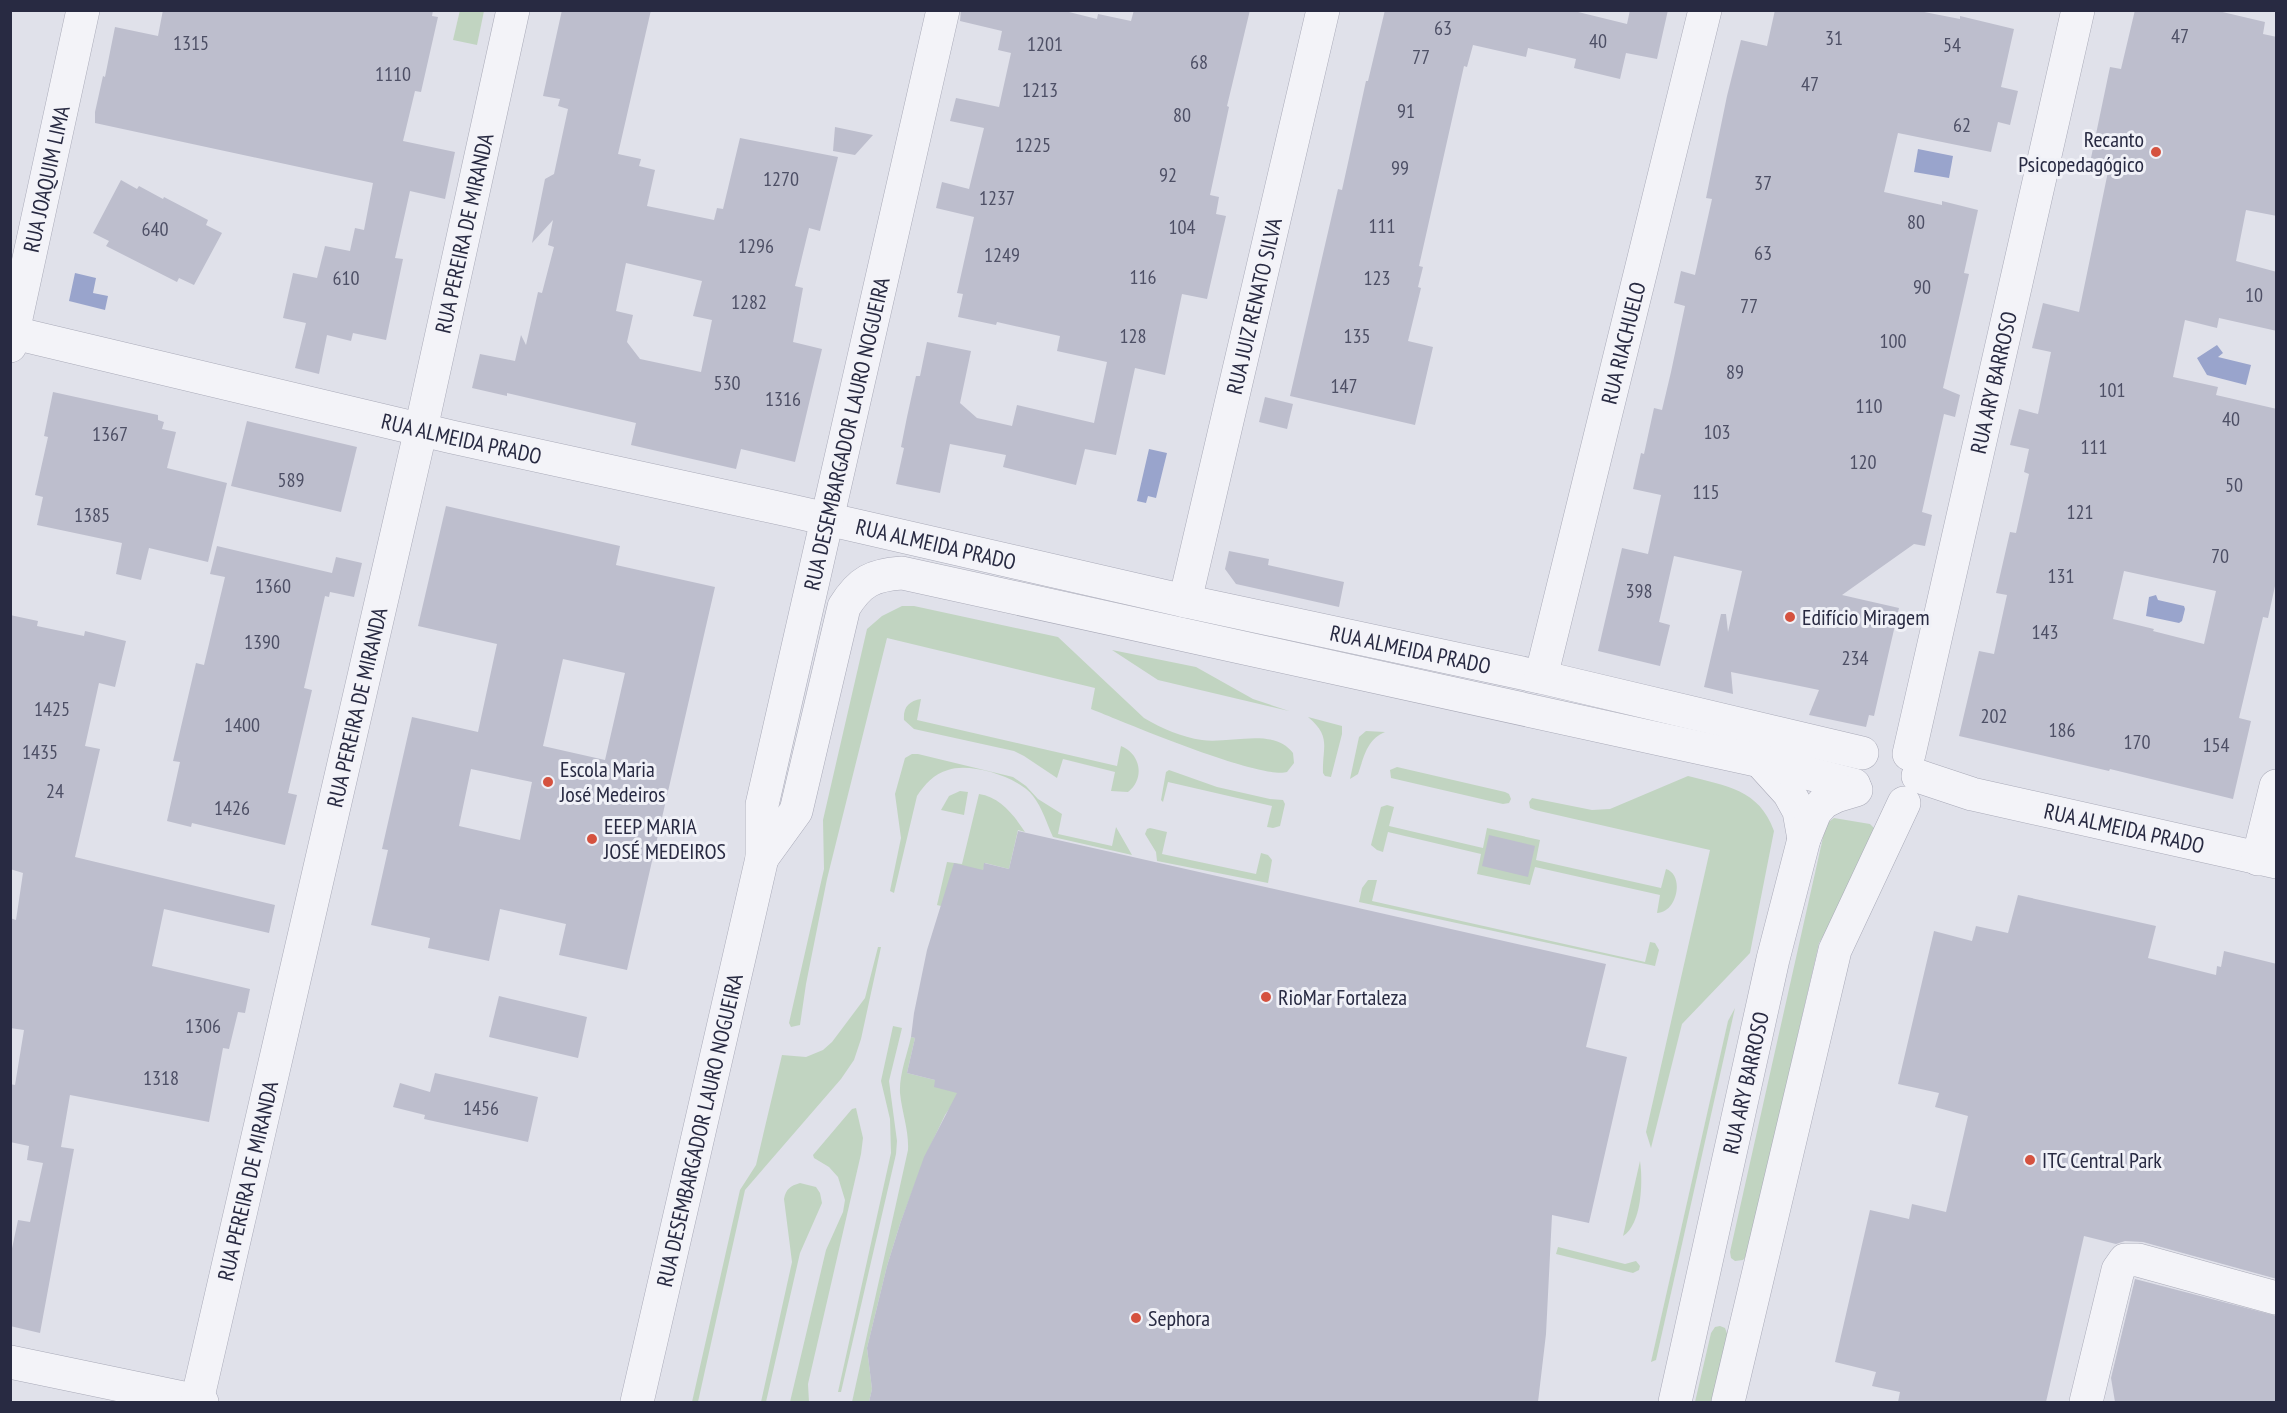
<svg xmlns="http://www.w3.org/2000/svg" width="2287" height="1413" font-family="'PT Sans Narrow',sans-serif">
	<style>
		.green { fill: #c1d4c1 }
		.water { fill: #99a4cc }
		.building { fill: #bdbecd; fill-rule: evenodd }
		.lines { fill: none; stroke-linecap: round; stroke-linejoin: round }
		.minor-casing { stroke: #a9aab8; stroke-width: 34 }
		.minor { stroke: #f3f3f8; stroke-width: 33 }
		.poi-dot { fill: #d5523f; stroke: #f0f1f7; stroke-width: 2 }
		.labels { text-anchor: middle; stroke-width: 6; stroke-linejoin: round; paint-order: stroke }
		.number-label { font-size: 20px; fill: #4d4f65 }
		.poi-label { font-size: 22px; fill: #282a42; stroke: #f0f1f7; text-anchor: start }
		.street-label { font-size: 22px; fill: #282a42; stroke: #f0f1f7 }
	</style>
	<rect width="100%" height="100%" fill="#e0e1ea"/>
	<!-- green -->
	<g class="green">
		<path d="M460,10L484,11L477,45L453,40Z"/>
		<path d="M902,606H914L1058,637L1144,718C1163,729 1181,737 1202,740C1230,744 1274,727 1293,753L1294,763L1287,772C1260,780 1124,722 1091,709L1095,688L887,638L827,879L806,984L800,1025L791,1027L789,1023L824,869L823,820L867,629L882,616Z"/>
		<path d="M1112,650L1196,667L1253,699L1289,711L1158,680Z"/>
		<path d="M921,699L917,720L1117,766L1121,746C1141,754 1145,779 1128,792L1111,791L1115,772L1063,759L1057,778L1024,756L1014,751L914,729L904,720C903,707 909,701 921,699Z"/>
		<path d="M1308,717L1342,726V734L1331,777L1325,776L1323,773C1322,747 1332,737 1308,717Z"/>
		<path d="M1366,731L1385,732C1367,739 1364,757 1358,774L1350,779L1359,737Z"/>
		<path d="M912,754H918L1013,777L1026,786L1038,799L1062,814L1058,834L1112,846L1116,827L1132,855L1053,837C1047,824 1042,807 1033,796C1019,777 970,762 948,770C934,774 925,784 917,796L894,893L890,891L901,838L895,794L905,758Z"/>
		<path d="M1397,767L1505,792L1509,794L1511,799L1509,803L1503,804L1391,778L1390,770Z"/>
		<path d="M1169,770L1217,787L1270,799L1283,800L1285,804L1280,826L1273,828L1267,827L1272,806L1168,782L1163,802L1161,800L1166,772Z"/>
		<path d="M1688,776C1726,786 1759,789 1774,831L1750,953L1682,1024L1651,1148L1646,1132L1710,850L1535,810L1530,808L1529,802L1532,798L1592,810L1610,809Z"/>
		<path d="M960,791L968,792L964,815L941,810L949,796Z"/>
		<path d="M979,794C1000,797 1014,815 1025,832L1018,830L1009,869L985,863L983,870L941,906L937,905L947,862L962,864Z"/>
		<path d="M1387,805L1394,807L1389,826L1483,848L1487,828L1540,840L1536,860L1661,888L1666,869C1685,875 1677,913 1657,913L1660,895L1535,867L1530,885L1477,874L1481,854L1388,832L1383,852L1377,850L1371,845L1372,841L1381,807Z"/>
		<path d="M1834,818L1870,824L1878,832V845L1819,943L1747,1255L1743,1260L1735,1261L1731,1258L1730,1252L1826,824Z"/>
		<path d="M1150,828L1167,832L1162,854L1256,874L1261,853L1268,855L1272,860L1268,883L1157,861L1156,852L1145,834L1147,829Z"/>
		<path d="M1368,880H1377L1372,901L1645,962L1650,942L1655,943L1659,950L1655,966L1359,902L1362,888Z"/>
		<path d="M878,947H881L861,1039L854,1060L841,1079L745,1190L698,1402H692L740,1190L756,1165L782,1055L806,1057L823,1050L832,1042L865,998Z"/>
		<path d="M1735,1008L1656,1360L1651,1362L1728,1021Z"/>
		<path d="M893,1026L902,1028L889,1081L897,1141L896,1154L841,1392H838L891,1153L890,1119L881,1081Z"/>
		<path d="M911,1037L915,1038L907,1073L935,1080L960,1093L945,1115L925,1157L900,1224L887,1266L867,1348L872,1389L869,1402H852L908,1150C909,1130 902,1113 900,1093C899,1075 907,1055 911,1037Z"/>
		<path d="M856,1108L863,1138L861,1154L808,1384L809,1402H790L826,1250L843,1212L845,1200L838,1177L829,1167L814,1158L813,1155L852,1109Z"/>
		<path d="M1640,1161C1643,1181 1642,1224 1623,1236Z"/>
		<path d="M800,1183L816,1187L820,1193L822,1203L800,1253L766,1402H761L792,1262L784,1199C786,1189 790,1186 800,1183Z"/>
		<path d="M1558,1247L1625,1264L1636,1261L1640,1266L1639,1270L1633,1273L1556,1254Z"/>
		<path d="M1720,1326L1725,1328L1728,1336L1713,1402H1695L1711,1333L1715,1327Z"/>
	</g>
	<!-- water -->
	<g class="water">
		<path d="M1918,149L1953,156L1949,178L1914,172Z"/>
		<path d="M75,273L96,278L93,293L108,296L105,310L69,301Z"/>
		<path d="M2217,345L2223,353L2218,357L2251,365L2246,385L2207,375L2197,358Z"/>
		<path d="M1149,449L1167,453L1156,498L1148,496L1146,503L1137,501Z"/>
		<path d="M2156,595L2158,600L2184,606L2185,609L2182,621L2179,623L2146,616L2149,597Z"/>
	</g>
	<!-- building -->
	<g class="building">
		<path d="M163,10H433L432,16L438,17L421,92L415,91L403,141L455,152L445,199L410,191L395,258L403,259L386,340L353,333L351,341L327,335L319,374L295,368L306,323L283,318L293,273L317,278L325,246L350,251L355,228L364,230L373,183L95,123V112L103,76L105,77L115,27L158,36Z"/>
		<path d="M562,10H651L618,154L641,159L639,166L655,170L647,206L714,220L717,208L723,209L740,138L838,157L820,231L809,228L795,286L803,288L793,342L822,349L795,462L741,449L736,469L631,445L636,423L507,393V396L472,388L480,354L515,361L521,335L526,345L538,292L542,293L554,247L548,245L553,220L532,243L545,179L554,174L568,109L558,106L560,99L543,96ZM626,263L702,281L693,316L712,320L701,372L640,359L627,342L633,315L616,311Z"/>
		<path d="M961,10H1061L1097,19L1098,14L1131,21L1134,10H1250L1227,106L1229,107L1210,195L1219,197L1216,214L1226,216L1207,299L1182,294L1165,375L1135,368L1116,455L1085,449L1076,485L1003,467L1006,455L950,444L940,493L896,484L904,448L901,447L907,417L916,376H920L927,342L971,351L960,403L977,418L1012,426L1017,405L1094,423L1107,362L1057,351L1060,336L997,322L996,325L958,317L963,294L957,293L974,217L936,208L942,182L969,189L984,128L950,121L956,98L999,107L1011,53L998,50L1002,31L960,21Z"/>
		<path d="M1385,10H1570L1627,24L1630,10H1668L1657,59L1626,53L1620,79L1574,68L1576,59L1528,48L1526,57L1473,45L1467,67L1464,66L1419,266L1423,267L1418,287L1421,288L1408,341L1433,347L1415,425L1290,396L1338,189L1342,190L1366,81H1368Z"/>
		<path d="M1775,10H1914L1960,19V16L2014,29L2001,87L2018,91L2010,125L1998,122L1991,152L1898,133L1884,192L1942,205V201L1978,210L1964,273L1969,274L1943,388L1960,395L1955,417L1944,414L1922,512L1932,515L1925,546L1914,544L1842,595L1899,608L1874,716L1869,715L1866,727L1809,715L1819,690L1731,672L1733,694L1704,687L1721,614H1726L1728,632L1742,571L1674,556L1659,622L1670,625L1660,666L1598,651L1622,548L1648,554L1661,495L1633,489L1641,453L1644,454L1654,408L1662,410L1671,372L1685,306L1674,303L1681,271L1695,275L1712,199L1706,198L1727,96L1741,40L1767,46Z"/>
		<path d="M2135,10H2214L2265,22L2263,34L2277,37V216L2246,210L2236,261L2277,272V331L2219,318L2217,328L2185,320L2173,377L2218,387L2216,395L2277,409V577L2268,618L2263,617L2239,718L2251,721L2233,799L2110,769L2109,771L1959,736L1979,651L1994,654L2007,595L1996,593L2010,532L2016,533L2029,474L2024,472L2029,449L2010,445L2019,409L2038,414L2051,352L2032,348L2043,303L2079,312L2110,162L2091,158L2110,67L2121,69ZM2124,571L2216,591L2204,644L2153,631L2154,629L2113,619Z"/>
		<path d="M835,127L873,135L855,155L833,151Z"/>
		<path d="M121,180L137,189L139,186L163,199L164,197L208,220L206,225L222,233L194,285L179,278L177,282L106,246L109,241L93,233Z"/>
		<path d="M53,392L158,415V420L164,422L162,429L176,432L167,468L227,483L208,562L149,548L141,580L116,574L122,543L37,525L43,497L35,495L48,437L44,436Z"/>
		<path d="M1265,397L1293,404L1287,429L1259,422Z"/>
		<path d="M247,421L357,447L341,512L231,486Z"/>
		<path d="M446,506L620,546L616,565L715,587L627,970L559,955L566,924L500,909L489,961L428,948L430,938L371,925L388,850L382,849L412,717L478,732L497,644L418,626ZM563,659L625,673L605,760L543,746ZM471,769L532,782L520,840L459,826Z"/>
		<path d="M217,546L332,573L336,557L362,563L354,597L330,592L329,597L325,596L304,688L312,690L288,793L297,795L285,845L192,823L191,827L167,821L180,762L173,761L196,663L204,665L225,577L210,574Z"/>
		<path d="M1229,551L1269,559L1268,565L1344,582L1339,607L1236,584L1225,569Z"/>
		<path d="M10,615L38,621L37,626L84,636L85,631L126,641L115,687L99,683L85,746L100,749L75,857L275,905L269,933L164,909L152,966L250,989L245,1013L238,1012L229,1049L223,1048L209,1122L70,1095L61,1147L74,1149L40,1333L10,1326V1258L18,1220L30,1222L43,1163L27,1160L29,1146L10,1142V1084L15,1085L24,1030L10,1028V918L16,920L23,873L10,869Z"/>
		<path d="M1018,831L1606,964L1586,1047L1627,1057L1589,1223L1552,1215L1546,1334L1538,1402H869L872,1389L867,1348L887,1266L900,1224L924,1157L957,1093L934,1087L935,1080L907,1073L915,1038L911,1037L914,1013L927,950L954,863L983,870L984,863L1009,869Z"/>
		<path d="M1489,835L1535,846L1528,877L1482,866Z"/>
		<path d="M2018,895L2156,926L2148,958L2216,975L2217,966L2221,967L2224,951L2277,964V1279L2143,1242L2125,1241L2116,1244L2084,1236L2046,1402H1898L1900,1392L1872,1386L1876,1372L1835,1362L1870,1210L1909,1219L1912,1204L1946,1212L1968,1116L1935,1107L1939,1093L1898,1084L1934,931L1972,941L1976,926L2008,933Z"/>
		<path d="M499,996L587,1017L578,1058L489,1037Z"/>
		<path d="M435,1073L538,1097L528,1142L424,1119L425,1115L393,1107L400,1083L430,1092Z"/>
		<path d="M2135,1279L2277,1316V1402H2115L2111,1378Z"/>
	</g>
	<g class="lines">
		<!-- minor casing -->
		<g class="minor-casing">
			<g id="minor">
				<path id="s1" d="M10,332L452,437L792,511L1185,601L1545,678L1862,753"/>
				<path id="s2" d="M10,346L83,10"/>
				<path id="s3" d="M1185,601L1323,10"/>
				<path id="s4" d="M1541,677L1705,10"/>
				<path id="s5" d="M1909,754L2078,10"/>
				<path d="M1760,761L1789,793L1799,811L1804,839"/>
				<path id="s6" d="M1918,776L1972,794L2276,862"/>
				<path d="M762,858L796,811L844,607C860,581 873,575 902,573L1760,761L1854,785"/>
				<path d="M2258,859L2276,786"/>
				<path d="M10,1362L202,1402"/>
				<path id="s7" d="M197,1401L421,429L513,10"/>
				<path id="s8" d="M637,1402L762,858V805L943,10"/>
				<path id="s9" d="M1675,1402L1773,959L1804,839L1815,812L1824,802L1836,796L1856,790"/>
				<path d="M1728,1402L1835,950L1904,803"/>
				<path d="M2086,1402L2118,1270L2125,1260H2138L2276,1298"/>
			</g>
		</g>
		<!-- minor -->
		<use href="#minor" class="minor"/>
	</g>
	<!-- markers -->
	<g class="poi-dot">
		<circle cx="2156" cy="152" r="6"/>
		<circle cx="1790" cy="617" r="6"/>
		<circle cx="548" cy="782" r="6"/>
		<circle cx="592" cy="839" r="6"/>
		<circle cx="1266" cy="997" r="6"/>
		<circle cx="2030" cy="1160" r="6"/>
		<circle cx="1136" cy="1318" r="6"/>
	</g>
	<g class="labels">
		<!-- number labels -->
		<g class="number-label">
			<text x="1443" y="35">63</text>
			<text x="2180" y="43">47</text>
			<text x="1834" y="45">31</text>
			<text x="1598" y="48">40</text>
			<text x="191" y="50">1315</text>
			<text x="1045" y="51">1201</text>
			<text x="1952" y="52">54</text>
			<text x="1421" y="64">77</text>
			<text x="1199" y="69">68</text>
			<text x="393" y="81">1110</text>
			<text x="1810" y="91">47</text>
			<text x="1040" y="97">1213</text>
			<text x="1406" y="118">91</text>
			<text x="1182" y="122">80</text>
			<text x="1962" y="132">62</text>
			<text x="1033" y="152">1225</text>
			<text x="1400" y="175">99</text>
			<text x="1168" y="182">92</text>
			<text x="781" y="186">1270</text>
			<text x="1763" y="190">37</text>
			<text x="997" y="205">1237</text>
			<text x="1916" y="229">80</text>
			<text x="1382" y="233">111</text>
			<text x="1182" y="234">104</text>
			<text x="155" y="236">640</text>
			<text x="756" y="253">1296</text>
			<text x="1763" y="260">63</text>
			<text x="1002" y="262">1249</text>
			<text x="1143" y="284">116</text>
			<text x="346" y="285">610</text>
			<text x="1377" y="285">123</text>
			<text x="1922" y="294">90</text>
			<text x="2254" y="302">10</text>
			<text x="749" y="309">1282</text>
			<text x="1749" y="313">77</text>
			<text x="1133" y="343">128</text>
			<text x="1357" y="343">135</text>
			<text x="1893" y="348">100</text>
			<text x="1735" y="379">89</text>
			<text x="727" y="390">530</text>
			<text x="1344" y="393">147</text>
			<text x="2112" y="397">101</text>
			<text x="783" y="406">1316</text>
			<text x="1869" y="413">110</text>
			<text x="2231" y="426">40</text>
			<text x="1717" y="439">103</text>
			<text x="110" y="441">1367</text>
			<text x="2094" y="454">111</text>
			<text x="1863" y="469">120</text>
			<text x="291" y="487">589</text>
			<text x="2234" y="492">50</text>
			<text x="1706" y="499">115</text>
			<text x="2080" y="519">121</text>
			<text x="92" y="522">1385</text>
			<text x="2220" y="563">70</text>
			<text x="2061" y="583">131</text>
			<text x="273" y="593">1360</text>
			<text x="1639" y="598">398</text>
			<text x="2045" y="639">143</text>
			<text x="262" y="649">1390</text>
			<text x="1855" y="665">234</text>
			<text x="52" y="716">1425</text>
			<text x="1994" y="723">202</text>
			<text x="242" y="732">1400</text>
			<text x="2062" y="737">186</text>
			<text x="2137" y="749">170</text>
			<text x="2216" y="752">154</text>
			<text x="40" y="759">1435</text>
			<text x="55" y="798">24</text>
			<text x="232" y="815">1426</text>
			<text x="203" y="1033">1306</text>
			<text x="161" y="1085">1318</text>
			<text x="481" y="1115">1456</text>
		</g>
		<!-- poi labels -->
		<g class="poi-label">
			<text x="2144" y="147" text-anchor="end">Recanto<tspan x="2144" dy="25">Psicopedagógico</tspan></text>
			<text x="1802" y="625">Edifício Miragem</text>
			<text x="560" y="777">Escola Maria<tspan x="560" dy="25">José Medeiros</tspan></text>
			<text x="604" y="834">EEEP MARIA<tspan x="604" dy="25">JOSÉ MEDEIROS</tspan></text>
			<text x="1278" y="1005">RioMar Fortaleza</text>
			<text x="2042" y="1168">ITC Central Park</text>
			<text x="1148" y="1326">Sephora</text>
		</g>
		<!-- street labels -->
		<g class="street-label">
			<text dy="8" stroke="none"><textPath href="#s2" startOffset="171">RUA JOAQUIM LIMA</textPath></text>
			<text dy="8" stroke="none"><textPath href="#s7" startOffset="1198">RUA PEREIRA DE MIRANDA</textPath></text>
			<text dy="8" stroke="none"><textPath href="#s3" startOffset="303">RUA JUIZ RENATO SILVA</textPath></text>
			<text dy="8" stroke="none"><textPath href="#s4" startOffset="344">RUA RIACHUELO</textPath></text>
			<text dy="8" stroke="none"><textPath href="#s5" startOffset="381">RUA ARY BARROSO</textPath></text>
			<text dy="8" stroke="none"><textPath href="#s8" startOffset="992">RUA DESEMBARGADOR LAURO NOGUEIRA</textPath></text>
			<text dy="8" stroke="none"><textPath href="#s1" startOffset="464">RUA ALMEIDA PRADO</textPath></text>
			<text dy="8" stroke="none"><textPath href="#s1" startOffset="950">RUA ALMEIDA PRADO</textPath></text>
			<text dy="8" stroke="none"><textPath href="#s1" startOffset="1436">RUA ALMEIDA PRADO</textPath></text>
			<text dy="8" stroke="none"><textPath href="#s7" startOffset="712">RUA PEREIRA DE MIRANDA</textPath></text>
			<text dy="8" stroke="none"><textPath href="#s6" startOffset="213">RUA ALMEIDA PRADO</textPath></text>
			<text dy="8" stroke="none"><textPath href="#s9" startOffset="327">RUA ARY BARROSO</textPath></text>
			<text dy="8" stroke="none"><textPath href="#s8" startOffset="279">RUA DESEMBARGADOR LAURO NOGUEIRA</textPath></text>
			<text dy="8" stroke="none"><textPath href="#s7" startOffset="226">RUA PEREIRA DE MIRANDA</textPath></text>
		</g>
	</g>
	<!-- border -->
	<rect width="2287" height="1413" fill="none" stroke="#282a42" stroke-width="24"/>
</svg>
